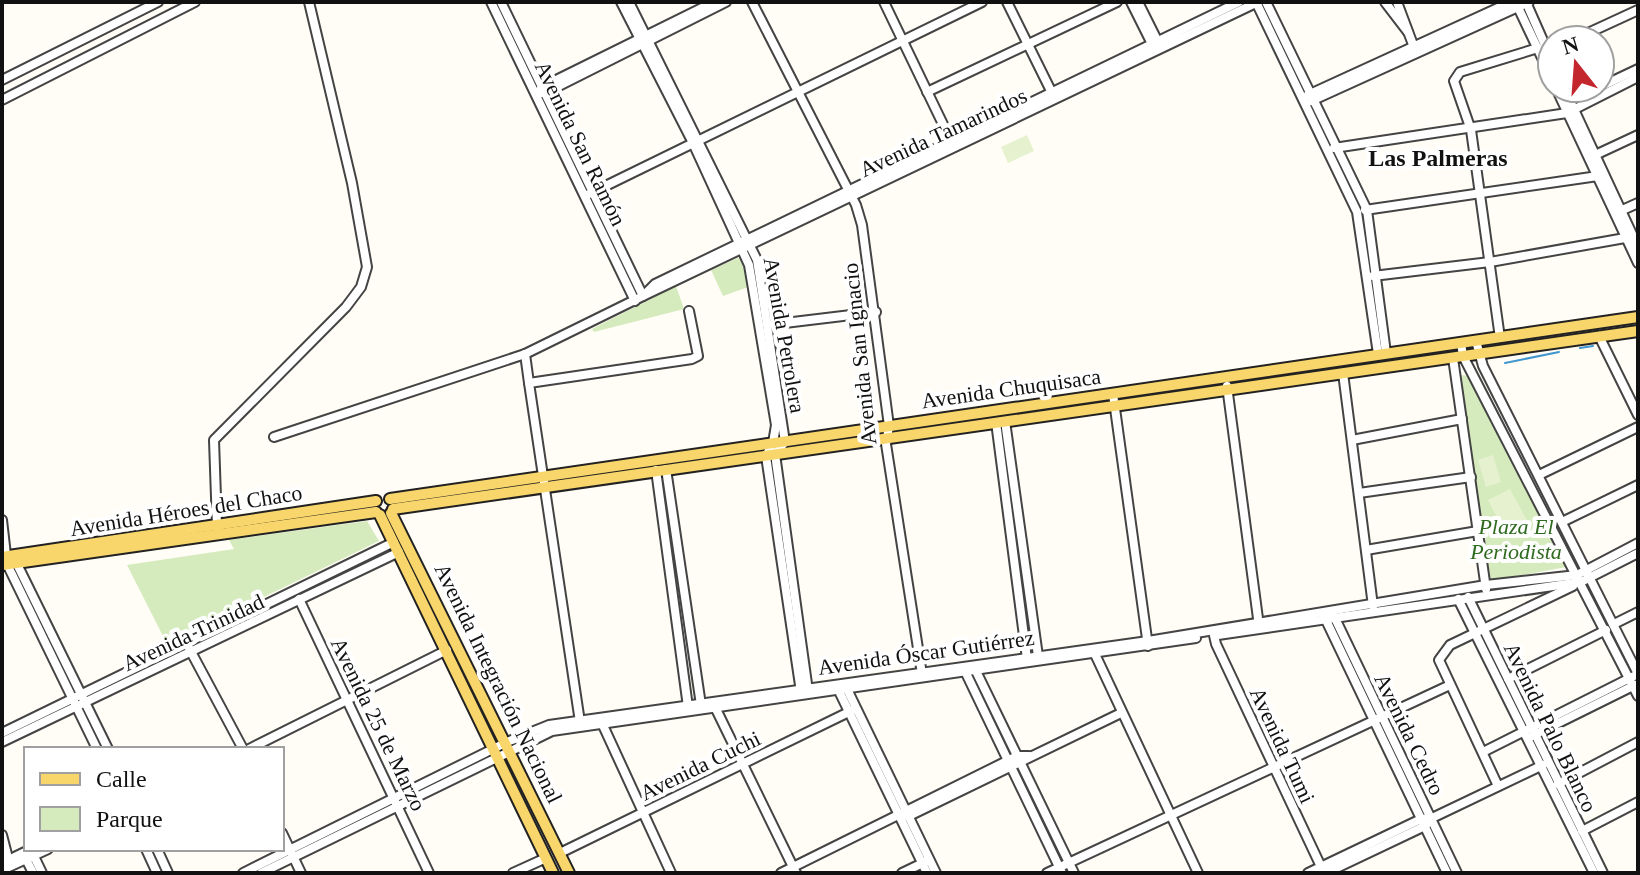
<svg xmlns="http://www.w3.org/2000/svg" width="1640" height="875" font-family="'Times New Roman',serif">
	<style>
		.green { fill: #d5ebbd }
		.pitch { fill: #e6f2cf }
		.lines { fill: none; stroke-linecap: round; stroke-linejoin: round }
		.stream { stroke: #3f96cf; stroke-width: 2 }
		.minor-casing { stroke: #444; stroke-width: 12 }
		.major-casing { stroke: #222; stroke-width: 14 }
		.minor { stroke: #fff; stroke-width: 8 }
		.major { stroke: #f9d66b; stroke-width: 10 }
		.labels { text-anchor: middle; stroke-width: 8; stroke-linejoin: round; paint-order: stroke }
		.street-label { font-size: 22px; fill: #111; stroke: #fff }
		.park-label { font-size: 22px; font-style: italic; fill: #2f6b1f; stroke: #fff }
		.neighbourhood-label { font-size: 24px; font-weight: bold; fill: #111; stroke: #fff }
	</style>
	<rect width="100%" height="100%" fill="#fffdf5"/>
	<!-- green -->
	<g class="green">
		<path d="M740,257L751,286L723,296L711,270Z"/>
		<path d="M676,286L684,309L594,332L592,329Z"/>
		<path d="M1463,375L1468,376L1566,567L1490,581L1487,578L1459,377Z"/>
		<path d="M367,521L379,541L167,644L127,565L234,549L229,540Z"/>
	</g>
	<!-- pitch -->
	<g class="pitch">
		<path d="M1027,135L1034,151L1008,163L1001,147Z"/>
		<path d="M1493,455L1501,482L1486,487L1478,460Z"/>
		<path d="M1510,489L1530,526L1507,537L1488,500Z"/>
	</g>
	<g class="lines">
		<!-- stream -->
		<g class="stream">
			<path d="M1580,348L1593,346"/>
			<path d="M1505,363L1559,352"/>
		</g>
		<!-- minor casing -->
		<g class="minor-casing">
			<g id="minor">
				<path d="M491,2L635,301"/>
				<path d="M621,2L693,143L749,265L776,425L773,443L766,456L801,692"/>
				<path d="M629,2L757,260L785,442L775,454L808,691"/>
				<path d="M714,2L542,87L538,93H545L726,2"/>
				<path d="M752,2L856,205L862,225L889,426L886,444L922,674"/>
				<path d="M884,2L952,143"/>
				<path d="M1007,2L1053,95"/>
				<path d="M1131,2L1154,48"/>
				<path d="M1138,2L1159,44"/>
				<path d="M1239,2L655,284L643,296L1258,2"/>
				<path d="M1256,2L1357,212L1378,354"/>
				<path d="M1266,2L1367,210L1386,353"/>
				<path d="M1385,2L1408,32"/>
				<path d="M1397,2L1415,50"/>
				<path d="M1526,2L1552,61"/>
				<path d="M1516,3L1552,79"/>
				<path d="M1573,40L1638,10"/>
				<path d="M2,80L158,2"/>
				<path d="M1600,87L1638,69"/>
				<path d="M1556,88L1638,263"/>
				<path d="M1564,88L1638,247"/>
				<path d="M927,92L1117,2"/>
				<path d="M1308,95L1511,2"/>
				<path d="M2,100L195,2"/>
				<path d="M1311,101L1529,2"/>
				<path d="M1565,101L1598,88"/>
				<path d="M1334,148L1567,113L1638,77"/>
				<path d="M1593,156L1638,135"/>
				<path d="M587,195L982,2"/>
				<path d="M1365,210L1598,176"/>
				<path d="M1618,212L1638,203"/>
				<path d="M1373,276L1490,262L1625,238"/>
				<path d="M768,325L876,312"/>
				<path d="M1599,336L1638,415"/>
				<path d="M1500,338L1471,130L1454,81L1460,72L1538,48"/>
				<path d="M1476,341L1483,366L1638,674"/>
				<path d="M1461,343L1463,356L1638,696"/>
				<path d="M525,354L529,383"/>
				<path d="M1453,358L1486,589"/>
				<path d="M1343,373L1373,606"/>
				<path d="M1227,386L1259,626"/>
				<path d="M1113,394L1148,646"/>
				<path d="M1005,421L1038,656"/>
				<path d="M996,422L1027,659"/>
				<path d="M274,437L525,354L643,296L501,2"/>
				<path d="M1352,440L1462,419"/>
				<path d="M666,469L701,705"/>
				<path d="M656,470L688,707"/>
				<path d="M1539,475L1638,427"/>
				<path d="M1359,493L1471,477"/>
				<path d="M2,520L7,564L97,749"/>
				<path d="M1562,522L1638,485"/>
				<path d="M217,526L214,440L346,307L361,287L367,267L352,183L309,2"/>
				<path d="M1366,550L1478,531"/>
				<path d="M14,558L108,749"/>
				<path d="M1468,597L1603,873"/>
				<path d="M299,599L429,873"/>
				<path d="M1458,599L1594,873"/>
				<path d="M1333,614L1457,873"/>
				<path d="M1324,616L1447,873"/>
				<path d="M1614,624L1638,612"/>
				<path d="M1213,631L1216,644L1324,873"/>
				<path d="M1218,635L1581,582L1638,553"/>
				<path d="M189,648L243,749"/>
				<path d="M1094,652L1198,873"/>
				<path d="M964,669L1062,873"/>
				<path d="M975,669L1074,873"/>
				<path d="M1508,679L1606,630"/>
				<path d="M837,687L927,873"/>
				<path d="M846,687L936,873"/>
				<path d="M714,705L796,873"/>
				<path d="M601,721L671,873"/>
				<path d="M580,722L529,383L692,359L698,356L689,311"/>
				<path d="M2,733L394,542"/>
				<path d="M1532,736L1635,685"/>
				<path d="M2,742L399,552"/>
				<path d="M249,749L447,650"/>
				<path d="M1483,752L1634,676"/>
				<path d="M1558,784L1638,742"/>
				<path d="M1498,786L1439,660L1450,645L1573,586"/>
				<path d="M900,815L909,816L1121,713"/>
				<path d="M1432,818L1543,765"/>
				<path d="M1582,831L1638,802"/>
				<path d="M282,833L301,873"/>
				<path d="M2,835L9,862"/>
				<path d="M146,849L157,873"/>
				<path d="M157,849L168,873"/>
				<path d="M32,852L42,873"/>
				<path d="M560,853L855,709"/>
				<path d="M25,857L33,873"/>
				<path d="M2,863L31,849"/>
				<path d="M2,870L48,849"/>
				<path d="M243,873L507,742L549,725L1148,641L1486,585L1577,575L1638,543"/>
				<path d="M261,873L552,731L1196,638"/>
				<path d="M513,873L546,858"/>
				<path d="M781,873L1017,756H1029"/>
				<path d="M902,873L927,861"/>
				<path d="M1047,873L1450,685"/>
				<path d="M1308,873L1421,819L1432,818L1425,826L1326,873"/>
			</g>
		</g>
		<!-- major casing -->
		<g class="major-casing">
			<g id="major">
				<path d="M390,499L1638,317"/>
				<path d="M393,509L1638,331"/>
				<path d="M391,513L569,873"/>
				<path d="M380,515L553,873"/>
				<path d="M2,557L376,501"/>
				<path d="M2,565L376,512"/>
			</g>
		</g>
		<!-- minor -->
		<use href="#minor" class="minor"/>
		<!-- major -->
		<use href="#major" class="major"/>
	</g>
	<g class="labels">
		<!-- street labels -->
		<g class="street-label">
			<text transform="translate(943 132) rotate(-25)" y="8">Avenida Tamarindos</text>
			<text transform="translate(581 143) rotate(64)" y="8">Avenida San Ramón</text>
			<text transform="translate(785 335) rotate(80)" y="8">Avenida Petrolera</text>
			<text transform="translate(859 354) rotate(-96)" y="8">Avenida San Ignacio</text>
			<text transform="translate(1011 388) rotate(-8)" y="8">Avenida Chuquisaca</text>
			<text transform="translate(186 510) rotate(-9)" y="8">Avenida Héroes del Chaco</text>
			<text transform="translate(193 632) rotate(-25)" y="8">Avenida Trinidad</text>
			<text transform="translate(926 652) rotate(-8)" y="8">Avenida Óscar Gutiérrez</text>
			<text transform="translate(499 683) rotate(64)" y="8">Avenida Integración Nacional</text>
			<text transform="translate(379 724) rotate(64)" y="8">Avenida 25 de Marzo</text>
			<text transform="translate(1551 727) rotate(64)" y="8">Avenida Palo Blanco</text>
			<text transform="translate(1410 734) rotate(64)" y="8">Avenida Cedro</text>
			<text transform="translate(1283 745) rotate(65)" y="8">Avenida Tumi</text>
			<text transform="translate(700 765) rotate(-26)" y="8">Avenida Cuchi</text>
		</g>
		<!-- park labels -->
		<g class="park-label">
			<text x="1516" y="534">Plaza El<tspan x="1516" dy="25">Periodista</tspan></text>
		</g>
		<!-- neighbourhood labels -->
		<g class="neighbourhood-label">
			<text x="1438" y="166">Las Palmeras</text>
		</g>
	</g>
	<!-- border -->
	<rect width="1640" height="875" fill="none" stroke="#111111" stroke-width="8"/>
	<!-- legend -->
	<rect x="24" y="747" width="260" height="104" fill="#ffffff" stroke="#a0a0a0" stroke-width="2"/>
	<rect x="40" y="773" width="40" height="12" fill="#f9d66b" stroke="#a0a0a0" stroke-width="2"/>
	<text x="96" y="787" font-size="24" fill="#111111">Calle</text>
	<rect x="40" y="807" width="40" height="24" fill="#d5ebbd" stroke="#a0a0a0" stroke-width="2"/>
	<text x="96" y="827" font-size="24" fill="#111111">Parque</text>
	<!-- north arrow -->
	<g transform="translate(1576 64) rotate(343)"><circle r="38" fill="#ffffff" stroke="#a0a0a0" stroke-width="2"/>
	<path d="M0-6L14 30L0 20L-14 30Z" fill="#c4262e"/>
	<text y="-12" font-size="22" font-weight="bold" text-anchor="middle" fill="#111111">N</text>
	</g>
</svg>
